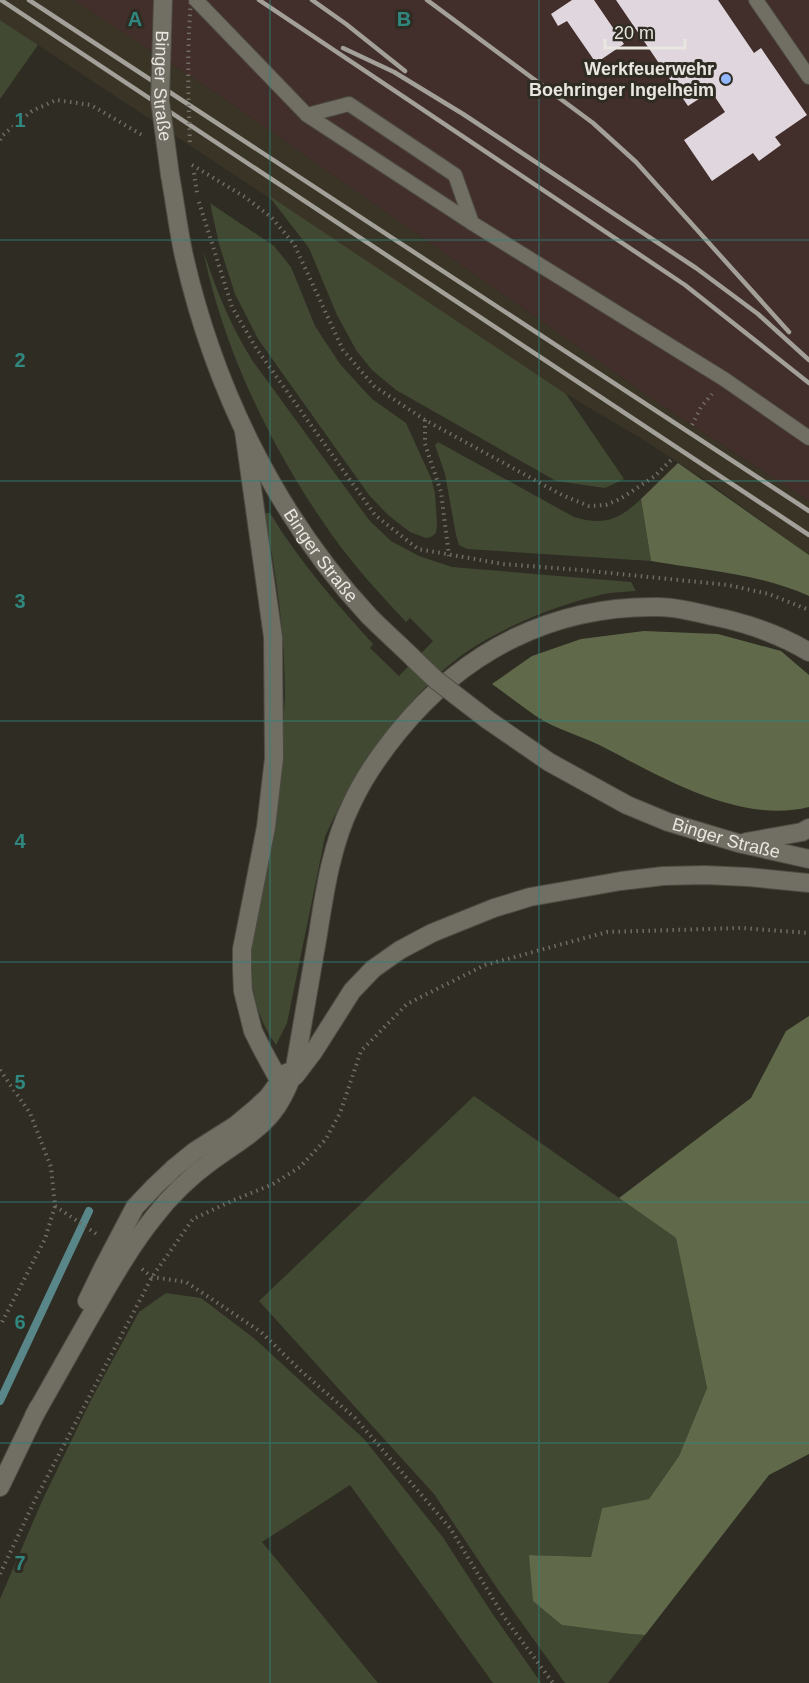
<svg xmlns="http://www.w3.org/2000/svg" width="809" height="1683" font-family="Helvetica,sans-serif">
	<style>
		.built { fill: #393425 }
		.industrial { fill: #422e2a }
		.green { fill: #414932 }
		.forest { fill: #606a4a }
		.lines { fill: none; stroke-linecap: round; stroke-linejoin: round }
		.stream { stroke: #598688; stroke-width: 8 }
		.building { fill: #e0d6de }
		.lane-casing { stroke: #4d4b43; stroke-width: 16 }
		.secondary-casing { stroke: #4d4b43; stroke-width: 20 }
		.path { stroke: #706d65; stroke-width: 4; stroke-dasharray: 1.5 4.5; stroke-linecap: butt }
		.lane { stroke: #716e64; stroke-width: 14 }
		.secondary { stroke: #716e64; stroke-width: 18 }
		.rail { stroke: #a2a099; stroke-width: 4.5 }
		.secondary-bridge-casing { stroke: #4d4b43; stroke-width: 20; stroke-linecap: butt }
		.path-bridge { stroke: #706d65; stroke-width: 4; stroke-dasharray: 1.5 4.5; stroke-linecap: butt }
		.secondary-bridge { stroke: #716e64; stroke-width: 18 }
		.grid { fill: none; stroke: #30877f; stroke-width: 1.5; stroke-opacity: 0.55 }
		.poi-dot { fill: #92b7fd; stroke: #2f2c23; stroke-width: 2 }
		.labels { text-anchor: middle; stroke-width: 6; stroke-linejoin: round; paint-order: stroke }
		.poi-label { font-size: 18px; font-weight: bold; fill: #e8e6e0; stroke: #2f2c23; text-anchor: end }
		.street-label { font-size: 18px; fill: #e8e6e0; stroke: #2f2c23 }
		.grid-label { font-size: 20px; text-anchor: middle; font-weight: bold; fill: #30877f; stroke: #2f2c23; stroke-width: 6; stroke-linejoin: round; paint-order: stroke }
	</style>
	<rect width="100%" height="100%" fill="#2f2c23"/>
	<!-- built -->
	<path class="built" d="M0,0H74L219,95L664,407L809,501V555L702,478L642,439L566,394L0,20Z"/>
	<!-- industrial -->
	<path class="industrial" d="M74,0H809V501L664,407L219,95Z"/>
	<!-- green -->
	<g class="green">
		<path d="M0,20L38,45L0,99Z"/>
		<path d="M268,195L566,394L624,479L605,488L556,481L396,390L372,370L356,350L337,315L309,248Z"/>
		<path d="M210,203L274,246L291,267L315,326L340,364L372,399L406,423L431,478L435,493L437,525L436,533L431,537L426,538L410,532L388,515L369,495L258,339L235,294L219,244Z"/>
		<path d="M203,250C216,290 230,324 252,360L369,520L391,541L419,556L452,567L631,582L636,591C625,592 614,592 604,594C555,605 485,633 447,667C395,713 353,773 325,837L287,1023L276,1045C225,974 266,883 276,806C278,788 279,770 280,752C282,734 284,715 285,697C285,634 277,578 265,517L266,513H270C299,561 335,602 373,644L370,648L399,676L433,641L410,618L406,622C380,594 354,566 332,535C272,450 224,352 203,250Z"/>
		<path d="M438,442L574,517C603,526 619,520 641,499L651,561L467,549L459,545L456,535L445,474L435,445Z"/>
		<path d="M474,1096L676,1238L707,1388L679,1456L649,1499L602,1508L591,1557L529,1555L562,1625L630,1634L645,1635L608,1683H565L501,1594L434,1494L259,1301Z"/>
		<path d="M166,1293L201,1298L255,1339L364,1439L442,1536L490,1610L541,1683H493L350,1485L262,1542L378,1683H0V1599L42,1501L92,1398L139,1312Z"/>
	</g>
	<!-- forest -->
	<g class="forest">
		<path d="M678,463L809,555V596C760,574 704,570 651,561L641,499Z"/>
		<path d="M644,631L718,634L781,651L809,675V807C741,824 665,779 607,749C587,738 564,732 544,721C526,710 509,696 492,684L532,656L581,639Z"/>
		<path d="M809,1016V1454L769,1475L645,1635L630,1634L562,1625L533,1601L529,1555L591,1557L602,1508L649,1499L679,1456L707,1388L676,1238L619,1198L751,1098L786,1031Z"/>
	</g>
	<g class="lines">
		<!-- stream -->
		<path class="stream" d="M0,1401L89,1211"/>
	</g>
	<!-- building -->
	<g class="building">
		<path d="M572,0H594L624,44L596,63L567,21L558,26L551,14Z"/>
		<path d="M616,0H718L754,53L761,48L807,115L775,137L781,145L759,161L753,153L712,181L684,140L725,112L711,91L688,106Z"/>
	</g>
	<g class="lines">
		<!-- lane casing -->
		<g class="lane-casing">
			<g id="lane">
				<path d="M196,0L307,115L472,223"/>
				<path d="M756,0L809,77"/>
				<path d="M307,115L349,104L455,175L472,223L724,379L809,438"/>
			</g>
		</g>
		<!-- secondary casing -->
		<g class="secondary-casing">
			<g id="secondary">
				<path id="s1" d="M170,175C175,202 178,229 184,256C214,388 276,516 369,616C384,631 400,645 415,660"/>
				<path d="M244,431L273,637L274,758L266,827L246,929L242,949V970L243,991L253,1031L262,1049L280,1082"/>
				<path id="s2" d="M488,720L549,762L627,805L668,822L738,843L809,859"/>
				<path d="M746,842L802,832L809,828"/>
				<path d="M295,1076L314,1051L352,991L373,969L400,950L432,933L494,908L530,897L621,881L663,876L705,875L748,877L809,883"/>
				<path d="M87,1301L103,1268L135,1207L155,1186L174,1168L195,1151L236,1125L254,1110L268,1097L286,1073"/>
				<path d="M34,1416C53,1383 71,1350 90,1317C110,1283 129,1248 154,1217C170,1196 191,1176 213,1160C255,1130 278,1121 295,1067C303,1023 310,978 318,934C325,889 332,843 352,803C364,777 381,753 399,731C465,650 554,605 659,607C676,607 695,612 712,616C747,623 779,634 809,652"/>
				<path d="M0,1487L38,1408"/>
			</g>
		</g>
		<!-- path -->
		<g class="path">
			<path d="M0,140L3,135L32,111L56,100L91,105L142,135"/>
			<path d="M192,165L245,197L272,218L294,244L343,350L374,386L425,420L562,495L589,506L606,505L620,499L655,476L672,459"/>
			<path d="M199,202L232,307L256,348L375,515L418,549L503,564L580,570L728,585L769,594L809,610"/>
			<path d="M425,420V444L441,492L449,556"/>
			<path d="M692,425L701,407L712,394"/>
			<path d="M0,1070L30,1113L51,1167L55,1206L45,1239L0,1326"/>
			<path d="M55,1206L98,1235"/>
			<path d="M142,1269L152,1277L186,1282L261,1332L301,1371L355,1418L450,1528L504,1617L553,1683"/>
			<path d="M0,1574L34,1502L152,1277L193,1219L234,1200L273,1184L300,1167L326,1139L340,1113L361,1051L407,1004L485,965L607,932L741,928L809,933"/>
		</g>
		<!-- lane -->
		<use href="#lane" class="lane"/>
		<!-- secondary -->
		<use href="#secondary" class="secondary"/>
		<!-- rail -->
		<g class="rail">
			<path d="M1,0L809,535"/>
			<path d="M29,0L809,511"/>
			<path d="M259,0L685,285L809,383"/>
			<path d="M312,0L346,24L405,71"/>
			<path d="M427,0L593,123L636,162L789,332"/>
			<path d="M343,48L394,72L463,114L696,268L758,314L809,360"/>
		</g>
		<!-- secondary-bridge casing -->
		<g class="secondary-bridge-casing">
			<g id="secondary-bridge">
				<path id="s3" d="M163,0L160,101L170,175"/>
				<path d="M415,660L436,680L488,720"/>
			</g>
		</g>
		<!-- path-bridge -->
		<g class="path-bridge">
			<path d="M190,142C188,94 187,48 191,0"/>
			<path d="M194,173L197,193"/>
		</g>
		<!-- secondary-bridge -->
		<use href="#secondary-bridge" class="secondary-bridge"/>
	</g>
	<!-- grid -->
	<path class="grid" d="M270,0V1683M539,0V1683M0,240H809M0,481H809M0,721H809M0,962H809M0,1202H809M0,1443H809"/>
	<!-- markers -->
	<circle class="poi-dot" cx="726" cy="79" r="6"/>
	<g class="labels">
		<!-- poi labels -->
		<g class="poi-label">
			<text x="714" y="75">Werkfeuerwehr<tspan x="714" dy="21">Boehringer Ingelheim</tspan></text>
		</g>
		<!-- street labels -->
		<g class="street-label">
			<text dy="6" stroke="none"><textPath href="#s3" startOffset="86">Binger Straße</textPath></text>
			<text dy="6" stroke="none"><textPath href="#s1" startOffset="414">Binger Straße</textPath></text>
			<text dy="6" stroke="none"><textPath href="#s2" startOffset="268">Binger Straße</textPath></text>
		</g>
	</g>
	<g class="grid-label">
		<text x="135" y="26">A</text>
		<text x="404" y="26">B</text>
		<text x="20" y="127">1</text>
		<text x="20" y="367">2</text>
		<text x="20" y="608">3</text>
		<text x="20" y="848">4</text>
		<text x="20" y="1089">5</text>
		<text x="20" y="1329">6</text>
		<text x="20" y="1570">7</text>
	</g>
	<!-- scale -->
	<path d="M605 39v9h80v-9" fill="none" stroke="#e8e6e0" stroke-width="3"/>
	<text x="614" y="39" font-size="18" fill="#e8e6e0" stroke="#2f2c23" stroke-width="4.5" paint-order="stroke">20 m</text>
</svg>
